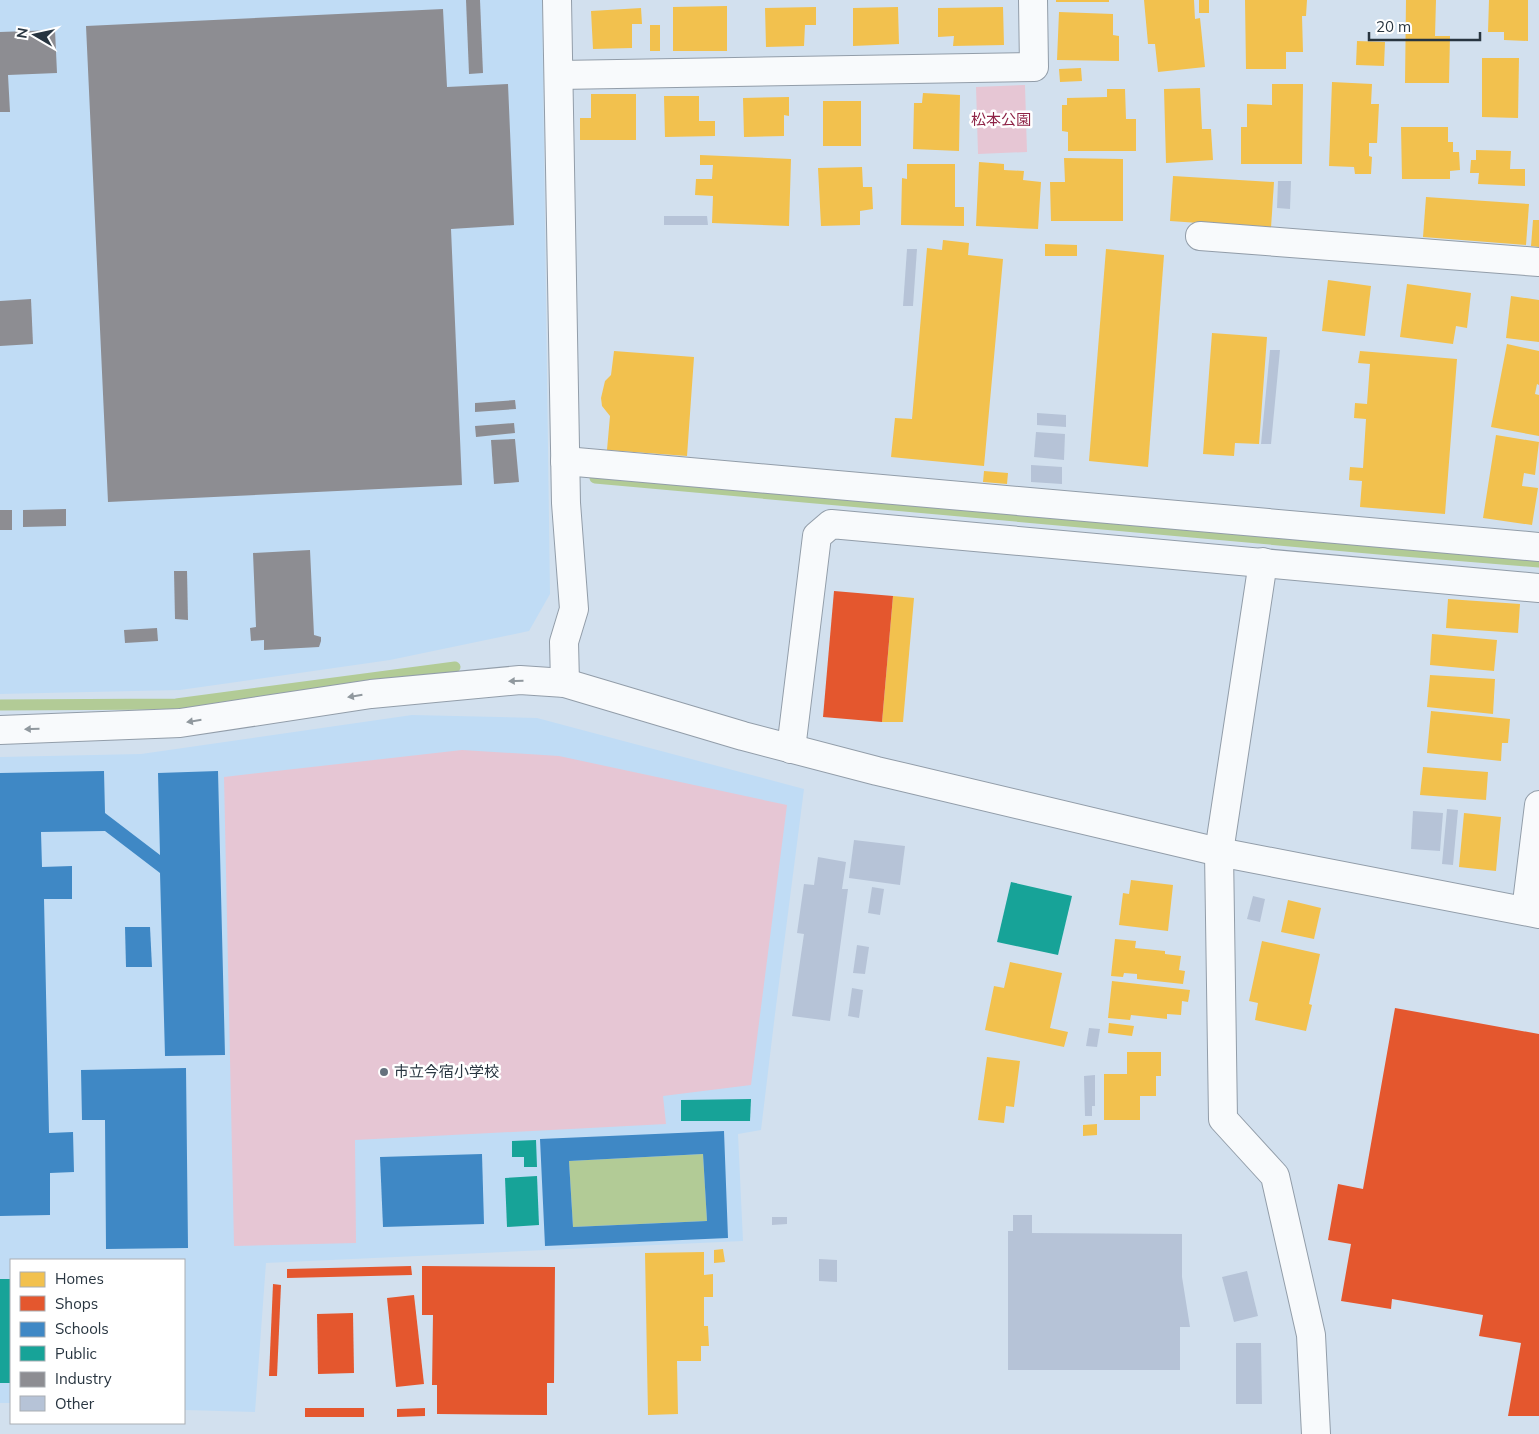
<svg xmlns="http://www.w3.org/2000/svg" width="1539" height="1434" font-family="Mulish,'Noto Sans JP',sans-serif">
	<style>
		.built { fill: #c0dcf5 }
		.green { fill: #e6c6d4 }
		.water { fill: #b2cb96 }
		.homes { fill: #f2c14e }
		.shops { fill: #e4572e }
		.schools { fill: #3f88c5; fill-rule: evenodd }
		.public { fill: #17a398 }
		.industry { fill: #8d8d92 }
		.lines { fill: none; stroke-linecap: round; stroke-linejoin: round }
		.stream { stroke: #b2cb96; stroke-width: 11 }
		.building { fill: #b6c3d7 }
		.minor-casing { stroke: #929da9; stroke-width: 30 }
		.minor { stroke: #f8fafc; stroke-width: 28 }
		.oneway { fill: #90989e }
		.poi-dot { fill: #64717d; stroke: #fff; stroke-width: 2 }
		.labels { text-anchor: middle; stroke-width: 5; stroke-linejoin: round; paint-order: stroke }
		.park-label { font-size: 15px; fill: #8f2447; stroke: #fff }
		.poi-label { font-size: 15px; fill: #283540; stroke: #fff; text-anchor: start }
	</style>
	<rect width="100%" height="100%" fill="#d2e0ee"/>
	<!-- built -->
	<g class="built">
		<path d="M0,0H542L550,594L529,631L390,660L180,690L0,694Z"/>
		<path d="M412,715L537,718L804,789L775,1014L761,1130L738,1134L743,1241L266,1263L255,1412L184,1410V1260H11V1403H0V757L141,754Z"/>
	</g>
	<!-- green -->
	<g class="green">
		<path d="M1025,85L1027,152L978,154L976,87Z"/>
		<path d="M462,750L559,756L787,805L751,1085L663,1096L666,1124L355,1140L356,1243L234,1246L224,777Z"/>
	</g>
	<!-- water -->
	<path class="water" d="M703,1154L707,1221L573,1227L569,1161Z"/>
	<!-- homes -->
	<g class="homes">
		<rect x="1056" y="0" width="53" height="2"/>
		<path d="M1144,0H1194L1195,19L1200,18L1205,67L1158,72L1155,44H1148Z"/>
		<rect x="1199" y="0" width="10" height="13"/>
		<path d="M1245,0H1307L1306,16H1302L1303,52H1286V69H1246Z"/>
		<path d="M1406,0H1436L1435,36H1450L1449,83H1405Z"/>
		<path d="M1489,0H1528V41L1504,40V32H1488Z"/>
		<path d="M727,6V51H673V7Z"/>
		<path d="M816,7V25H805L804,46L766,47L765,8Z"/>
		<path d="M898,7L899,44L853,46V8Z"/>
		<path d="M1003,7L1004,45L953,46L954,36L938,37V8Z"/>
		<path d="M641,8L642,24H632V48L593,49L591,11Z"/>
		<path d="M1059,12L1113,14V35L1119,36V61L1057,60Z"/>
		<rect x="650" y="25" width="10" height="26"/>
		<path d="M1357,41L1385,42L1384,66L1356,65Z"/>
		<path d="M1482,58H1519L1518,118L1482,117Z"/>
		<path d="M1081,68L1082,81L1060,82L1059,69Z"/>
		<path d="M1332,82L1372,84L1371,104H1379L1377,143H1369V156L1372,157L1371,174H1355L1354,167L1329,166Z"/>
		<path d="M1272,84H1303L1302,164H1241V127H1247V104L1272,105Z"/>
		<path d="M1200,88L1202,129H1211L1213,160L1166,163L1164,89Z"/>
		<path d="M1107,89H1125L1126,119H1136V151H1068V132L1062,131V105H1067V98L1107,97Z"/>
		<path d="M923,93L960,95L959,151L913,149L914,103H922Z"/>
		<path d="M591,94H636V140H580V118H591Z"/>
		<path d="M664,96H699V121H715V136L665,137Z"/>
		<path d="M789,97V116L784,115V136L744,137L743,98Z"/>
		<rect x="823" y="101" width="38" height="45"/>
		<path d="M1401,127H1448V142H1453V152H1459L1460,170L1450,171V179H1402Z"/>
		<path d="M1476,150L1511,151L1510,169H1525V186L1478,184L1479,173H1470L1471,160H1476Z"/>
		<path d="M700,155L791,159L789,226L712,223L713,196L695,195L696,179H712L713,165H700Z"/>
		<path d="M1064,158L1123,159V221H1051L1050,182H1065Z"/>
		<path d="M979,162L1004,164V170L1024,171L1023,180L1041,182L1038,229L976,226Z"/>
		<path d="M907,164H955V207H964V226L901,225L902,178L907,179Z"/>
		<path d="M862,167L863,187H872L873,209L860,211V225L821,226L818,168Z"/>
		<path d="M1173,176L1274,182L1271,228L1170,221Z"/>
		<path d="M1426,197L1529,204L1526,245L1423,237Z"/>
		<path d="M1533,220H1539V247L1531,246Z"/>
		<path d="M943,240L969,243L968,255L1003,259L984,466L891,457L895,418L912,419L927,248L942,250Z"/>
		<path d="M1045,244L1077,245V256H1045Z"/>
		<path d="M1106,249L1164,255L1148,467L1089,461Z"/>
		<path d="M1328,280L1371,286L1365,336L1322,331Z"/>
		<path d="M1407,284L1471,293L1467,328L1456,326L1453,344L1400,337Z"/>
		<path d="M1511,296L1539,300V342L1506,338Z"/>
		<path d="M1212,333L1267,337L1259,444L1235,443L1234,456L1203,454Z"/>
		<path d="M1507,344L1539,351V385L1537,384L1535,394L1539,395V436L1491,427Z"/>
		<path d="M614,351L694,357L687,456L607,450L610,416L602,406L601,398L605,381L611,375Z"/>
		<path d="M1360,351L1457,359L1445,514L1360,507L1362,481L1349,480L1350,467L1363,468L1366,419L1354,418L1355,403L1367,404L1370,364L1358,363Z"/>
		<path d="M1496,435L1539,442L1535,475L1524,473L1522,486L1538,488L1532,525L1483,518Z"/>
		<path d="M984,471L1008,473L1007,484L983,482Z"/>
		<path d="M893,596L914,598L903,722H882Z"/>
		<path d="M1448,599L1520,604L1518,633L1446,628Z"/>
		<path d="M1432,634L1497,640L1494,671L1430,665Z"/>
		<path d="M1430,675L1495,679L1493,714L1427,707Z"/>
		<path d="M1431,711L1510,719L1508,743H1502L1501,761L1427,753Z"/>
		<path d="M1423,767L1488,772L1486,800L1420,795Z"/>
		<path d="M1464,813L1501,817L1496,871L1459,867Z"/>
		<path d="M1131,880L1173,885L1168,931L1119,925L1123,893L1129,894Z"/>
		<path d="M1288,900L1321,908L1314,939L1281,932Z"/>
		<path d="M1115,939L1136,941L1135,948L1165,951V954L1181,956L1179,970L1185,971L1183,984L1137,979V974L1124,973L1123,977L1111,976Z"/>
		<path d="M1262,941L1320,954L1309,1004L1312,1005L1306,1031L1255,1020L1258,1003L1249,1001Z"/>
		<path d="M1010,962L1062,973L1050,1028L1068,1032L1064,1047L985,1030L994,986L1004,988Z"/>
		<path d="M1112,981L1190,990L1188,1002L1182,1001L1181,1015L1167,1014V1019L1131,1015L1130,1020L1108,1018Z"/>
		<path d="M1109,1023L1134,1026L1132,1036L1108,1033Z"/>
		<path d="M1127,1052H1161V1076H1156V1096H1140V1120H1104V1074H1127Z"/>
		<path d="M987,1057L1020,1061L1014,1107L1006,1106L1004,1123L978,1120Z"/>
		<path d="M1097,1124V1135L1083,1136V1125Z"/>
		<path d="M723,1249L725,1262L714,1263V1250Z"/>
		<path d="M704,1252V1275L713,1274V1297H704V1326H708L709,1346H701V1361H677L678,1414L648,1415L645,1253Z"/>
	</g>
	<!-- shops -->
	<g class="shops">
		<path d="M834,591L893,596L882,722L823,717Z"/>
		<path d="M1395,1008L1539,1034V1416H1508L1521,1343L1479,1336L1483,1315L1392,1299L1391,1309L1341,1301L1351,1244L1328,1240L1338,1184L1363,1189Z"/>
		<path d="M411,1266L412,1275L287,1278V1269Z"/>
		<path d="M422,1266L555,1267L554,1383H547V1415L437,1414V1385H432L433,1315H422Z"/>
		<path d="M273,1284L281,1285L277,1376H269Z"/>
		<path d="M414,1295L424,1384L396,1387L387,1298Z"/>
		<path d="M353,1313L354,1373L318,1374L317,1314Z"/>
		<rect x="305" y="1408" width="59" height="9"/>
		<path d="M425,1408V1416L397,1417V1409Z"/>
	</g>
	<!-- schools -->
	<g class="schools">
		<path d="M104,771L105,813L160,855L158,773L218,771L225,1055L165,1056L160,873L105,831L41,832L42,867L72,866V899H44L49,1133L73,1132L74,1172L50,1173V1215L0,1216V773Z"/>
		<path d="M125,927H150L152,967H126Z"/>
		<path d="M186,1068L188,1248L106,1249L105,1120H82L81,1070Z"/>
		<path d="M724,1131L728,1238L545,1246L540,1139ZM703,1154L707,1221L573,1227L569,1161Z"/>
		<path d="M482,1154L484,1224L383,1227L380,1157Z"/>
	</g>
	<!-- public -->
	<g class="public">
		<path d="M1011,882L1072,896L1058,955L997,942Z"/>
		<path d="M751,1099L750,1121H681V1100Z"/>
		<path d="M536,1140L537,1167H524V1157H512V1141Z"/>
		<path d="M537,1176L539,1225L507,1227L505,1178Z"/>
		<rect x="0" y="1279" width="11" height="104"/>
	</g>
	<!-- industry -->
	<g class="industry">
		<path d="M466,0H480L483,73L469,74Z"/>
		<path d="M443,9L447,87L508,84L514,225L451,229L462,485L108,502L86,26Z"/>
		<path d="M55,30L57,73L8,75L10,112H0V32Z"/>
		<path d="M31,299L33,344L0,346V301Z"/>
		<path d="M515,400L516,409L475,412V403Z"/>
		<path d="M514,423L515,433L476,437L475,426Z"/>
		<path d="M515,439L519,482L494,484L491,440Z"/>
		<path d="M66,509V526L23,527V510Z"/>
		<rect x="0" y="510" width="12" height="20"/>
		<path d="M310,550L314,635L321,637V641L319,647L264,650V640L251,641L250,628L256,627L253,553Z"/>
		<path d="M174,571H187L188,620L175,619Z"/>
		<path d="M157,628L158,641L125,643L124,630Z"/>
	</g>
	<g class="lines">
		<!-- stream -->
		<g class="stream">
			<path d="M595,478L1379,549L1539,562"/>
			<path d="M0,705L176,704L455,667"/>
		</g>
	</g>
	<!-- building -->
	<g class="building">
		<path d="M1278,181H1291L1290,209L1277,208Z"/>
		<path d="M664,216H707L708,225H664Z"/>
		<path d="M907,249H917L913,306H903Z"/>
		<path d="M1270,350H1280L1271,444H1261Z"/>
		<path d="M1037,413L1066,415V427L1037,425Z"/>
		<path d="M1036,432L1065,434L1064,460L1034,457Z"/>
		<path d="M1031,465L1062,467V484L1031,482Z"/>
		<path d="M1447,809L1458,810L1453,865L1442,864Z"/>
		<path d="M1413,811L1443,813L1440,851L1411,849Z"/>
		<path d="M854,840L905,846L900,885L849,878Z"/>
		<path d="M818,857L846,862L842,889H848L830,1021L792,1016L804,934L797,933L804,884L814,885Z"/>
		<path d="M872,887L884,889L880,915L868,913Z"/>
		<path d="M1253,896L1265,899L1260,922L1247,919Z"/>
		<path d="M857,945L869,947L865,974L853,973Z"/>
		<path d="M852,988L863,990L859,1018L848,1016Z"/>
		<path d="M1089,1028L1100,1029L1097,1047L1086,1046Z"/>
		<path d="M1095,1075V1106H1092V1116H1085L1084,1076Z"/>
		<path d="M1013,1215H1032V1233L1182,1234V1277L1190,1327H1180V1370H1008V1231H1013Z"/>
		<path d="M772,1217H787V1224L772,1225Z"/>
		<path d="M819,1259L837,1260V1282L819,1281Z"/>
		<path d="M1247,1271L1258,1316L1234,1322L1222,1277Z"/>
		<path d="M1236,1343H1261L1262,1404H1236Z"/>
	</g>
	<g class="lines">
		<!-- minor casing -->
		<g class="minor-casing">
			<g id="minor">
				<path d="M557,0L566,503L574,609L564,642L565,683"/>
				<path d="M559,75L1034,67L1033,0"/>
				<path d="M1200,236L1539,262"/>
				<path d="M565,461L1539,547"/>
				<path d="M1263,562L1219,852L1223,1119L1275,1176L1311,1335L1316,1434"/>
				<path d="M0,730L180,723L371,694L520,680L565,683L743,736L877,771L1219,852L1539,914"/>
				<path d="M791,749L817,536L831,524L1539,588"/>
				<path d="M1526,911L1539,805"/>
			</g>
		</g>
		<!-- minor -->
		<use href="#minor" class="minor"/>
	</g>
	<!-- one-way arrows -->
	<defs><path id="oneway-solid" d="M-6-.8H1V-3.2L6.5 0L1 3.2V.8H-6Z" transform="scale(1.25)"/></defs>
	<g class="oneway">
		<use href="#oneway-solid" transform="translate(516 681) rotate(178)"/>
		<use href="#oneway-solid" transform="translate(355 696) rotate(171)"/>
		<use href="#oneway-solid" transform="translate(194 721) rotate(171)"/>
		<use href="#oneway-solid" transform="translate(32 729) rotate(178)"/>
	</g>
	<!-- markers -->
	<circle class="poi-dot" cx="384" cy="1072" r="5"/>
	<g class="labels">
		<!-- park labels -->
		<g class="park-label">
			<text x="1001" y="125">松本公園</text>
		</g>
		<!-- poi labels -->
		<g class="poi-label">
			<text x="394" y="1077">市立今宿小学校</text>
		</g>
	</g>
	<!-- legend -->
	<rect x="10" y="1259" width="175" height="165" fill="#ffffff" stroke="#a9aeb3"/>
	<rect x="20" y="1272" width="25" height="15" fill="#f2c14e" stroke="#a9aeb3"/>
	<text x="55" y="1284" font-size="15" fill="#283540">Homes</text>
	<rect x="20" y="1296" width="25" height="15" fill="#e4572e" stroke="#a9aeb3"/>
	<text x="55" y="1309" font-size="15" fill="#283540">Shops</text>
	<rect x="20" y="1322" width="25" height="15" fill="#3f88c5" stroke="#a9aeb3"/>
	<text x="55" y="1334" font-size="15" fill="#283540">Schools</text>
	<rect x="20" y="1346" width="25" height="15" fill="#17a398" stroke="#a9aeb3"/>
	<text x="55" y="1359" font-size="15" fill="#283540">Public</text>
	<rect x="20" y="1372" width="25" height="15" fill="#8d8d92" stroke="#a9aeb3"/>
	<text x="55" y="1384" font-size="15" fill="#283540">Industry</text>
	<rect x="20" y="1396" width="25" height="15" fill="#b6c3d7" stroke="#a9aeb3"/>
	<text x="55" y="1409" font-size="15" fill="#283540">Other</text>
	<!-- north arrow -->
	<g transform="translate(35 35) rotate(279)" stroke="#ffffff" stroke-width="4" paint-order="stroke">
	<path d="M0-4L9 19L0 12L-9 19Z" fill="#283540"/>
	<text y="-8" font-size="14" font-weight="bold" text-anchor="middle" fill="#283540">N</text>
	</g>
	<!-- scale -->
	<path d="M1369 32v8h111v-8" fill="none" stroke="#283540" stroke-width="2.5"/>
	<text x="1376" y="32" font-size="15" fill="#283540" stroke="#ffffff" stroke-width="4" paint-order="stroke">20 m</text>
</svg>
